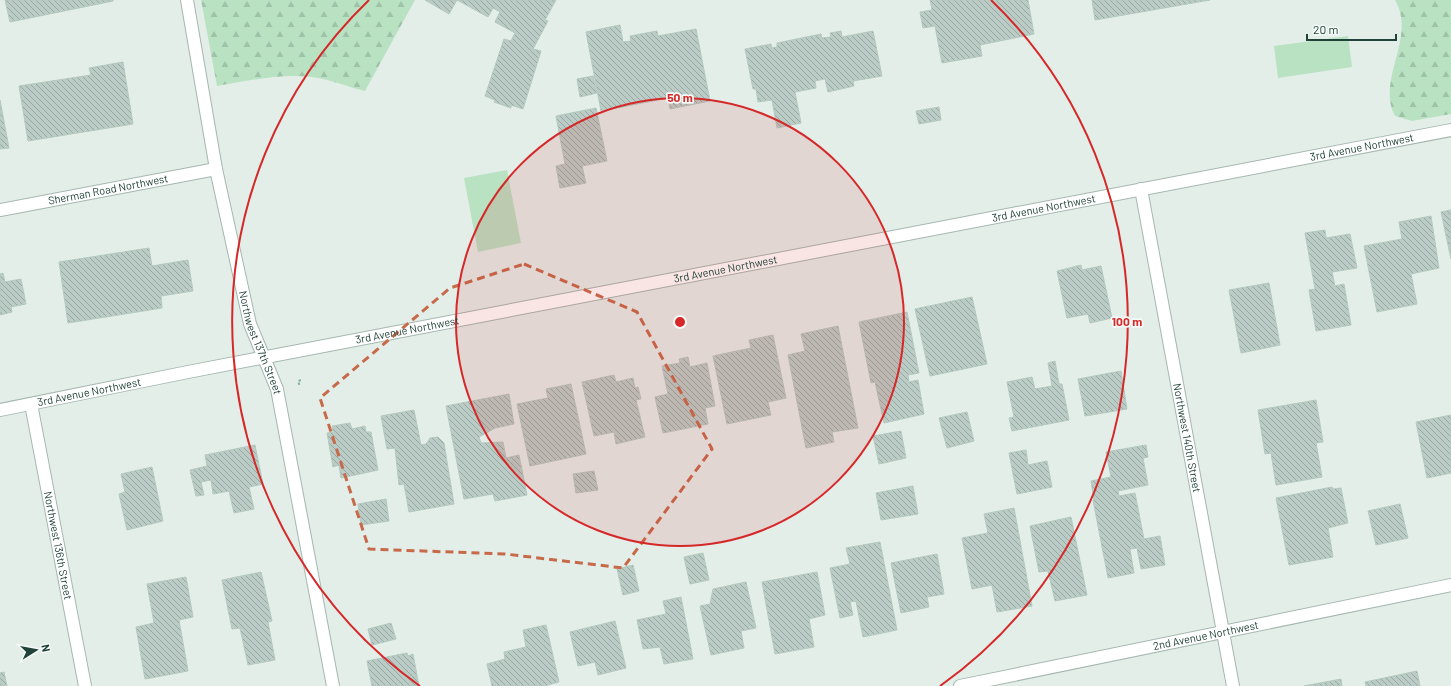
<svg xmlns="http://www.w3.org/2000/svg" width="1451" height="686" font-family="Barlow,sans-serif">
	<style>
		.forest { fill: url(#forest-firs) }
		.green { fill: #b9e2c3 }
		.building { fill: url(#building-back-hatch); stroke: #b4c9c0 }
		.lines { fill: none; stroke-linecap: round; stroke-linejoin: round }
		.minor-casing { stroke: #a5b7b0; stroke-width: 14 }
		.path { stroke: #7fb5a3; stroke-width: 2.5; stroke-dasharray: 2 3; stroke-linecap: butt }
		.minor { stroke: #fff; stroke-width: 12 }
		.marked { fill: none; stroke: #c76a4a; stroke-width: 3; stroke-dasharray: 8 5; stroke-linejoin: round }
		.ring { fill: none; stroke: #d62828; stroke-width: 2 }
		.labels { text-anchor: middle; stroke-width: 3.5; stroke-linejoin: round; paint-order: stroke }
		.street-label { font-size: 11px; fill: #204238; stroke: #f4faf7 }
		.centre { fill: #d62828; stroke: #f4faf7; stroke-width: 2 }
		.ring-label { font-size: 12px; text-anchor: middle; font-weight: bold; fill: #d62828; stroke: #f4faf7; stroke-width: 3.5; stroke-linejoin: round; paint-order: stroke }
	</style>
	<defs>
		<pattern id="forest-firs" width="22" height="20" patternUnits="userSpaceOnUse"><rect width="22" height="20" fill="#b9e2c3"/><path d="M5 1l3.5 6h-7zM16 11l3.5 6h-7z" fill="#9fc3a8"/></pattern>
		<pattern id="building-back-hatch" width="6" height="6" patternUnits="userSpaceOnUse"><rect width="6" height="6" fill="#baccc5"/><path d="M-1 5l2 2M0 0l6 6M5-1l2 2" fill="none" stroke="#97a7a1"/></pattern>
	</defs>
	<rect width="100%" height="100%" fill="#e3eee9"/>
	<!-- forest -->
	<g class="forest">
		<path d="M201,0H415L365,91C347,87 330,79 311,77C281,73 248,81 217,86Z"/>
		<path d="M1395,0H1451V114L1412,121L1395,116C1376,79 1417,38 1395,0Z"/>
	</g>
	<!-- green -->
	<g class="green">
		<path d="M1348,36L1352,67L1278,78L1274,46Z"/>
		<path d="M507,170L521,243L478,252L464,178Z"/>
	</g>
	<!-- building -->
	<g class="building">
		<path d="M5,0H113V1L10,22Z"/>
		<path d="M425,0H556L545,20L548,21L533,49L541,51L523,109L511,105V108L494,102L495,100L485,96L504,39L511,41L515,33L495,22L500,12L493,8L488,17L457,0L449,14Z"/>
		<path d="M930,0H1028L1034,34L980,45L982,56L942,63L935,26L923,28L920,12L932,10Z"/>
		<path d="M1092,0H1210L1095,20Z"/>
		<path d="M620,25L623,42L631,41L630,36L657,31L658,36L696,29L710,101L670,109L668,98L601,111L586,32Z"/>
		<path d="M841,31L842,37L873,31L882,76L853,81L854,86L828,92L825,79L815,81L816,88L795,92L801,123L777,128L772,100L758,102L756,89H753L745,49L771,44L772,48L777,47V43L821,34L822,38L831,37L830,33Z"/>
		<path d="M123,62L133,124L28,141L19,86L91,75L89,68Z"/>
		<path d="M593,76L597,93L580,97L577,79Z"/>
		<path d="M0,100L9,148L0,149Z"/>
		<path d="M939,107L941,120L919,124L916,111Z"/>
		<path d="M596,108L607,161L582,166L586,183L560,188L556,166L565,164L556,116Z"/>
		<path d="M1451,210V259L1441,212Z"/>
		<path d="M1431,216L1439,268L1411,274L1417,304L1377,312L1364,246L1402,239L1399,222Z"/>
		<path d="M1325,230L1326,238L1350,234L1357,268L1332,272L1335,286L1344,284L1351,325L1316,331L1309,290L1315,289L1305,233Z"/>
		<path d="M149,248L152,266L188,260L193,291L161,296L162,308L68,323L59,262Z"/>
		<path d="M1081,265L1082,270L1101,266L1112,318L1090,323L1088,314L1067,318L1057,271Z"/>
		<path d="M3,273L5,282L21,279L26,304L11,307L12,312L0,315V274Z"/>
		<path d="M1269,283L1280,345L1241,353L1229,290Z"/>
		<path d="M972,297L987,364L930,376L915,309Z"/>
		<path d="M907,312L919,373L908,375L909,382L918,380L924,414L884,423L875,382L871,383L859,322Z"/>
		<path d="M838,326L858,428L832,432L834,442L806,448L788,355L805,351L801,334Z"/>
		<path d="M773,335L786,398L768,402L771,415L727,424L713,356L751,348L749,340Z"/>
		<path d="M688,357L690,367L707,363L715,406L705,408L708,424L663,433L655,397L668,394L662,366L680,363L679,359Z"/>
		<path d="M1055,361L1059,384H1062L1069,420L1012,431L1009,418L1014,417L1007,382L1032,377L1035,389L1052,386L1048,363Z"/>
		<path d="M1121,371L1127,409L1085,416L1078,379Z"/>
		<path d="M614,375L616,382L633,378L635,388L638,387L641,399L636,400L645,437L616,444L614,432L594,436L582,382Z"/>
		<path d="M571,384L586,454L530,466L517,404L548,398L546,389Z"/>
		<path d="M509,394L514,424L495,428L479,437L481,443L503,442L506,458L519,455L527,495L495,501L493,494L464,499L446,406Z"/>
		<path d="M1316,400L1323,442L1316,443L1322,477L1276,485L1271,453L1265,454L1258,410Z"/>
		<path d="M414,410L421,445L426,444L430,438L438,437L444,443L454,504L409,512L404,484L399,485L395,448L387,449L381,416Z"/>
		<path d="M967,412L974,441L947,448L939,418Z"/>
		<path d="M1451,415V473L1427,478L1416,422Z"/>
		<path d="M350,423L352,429L365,426L366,432H371L378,470L341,478L339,465L333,467L327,433L333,432L332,426Z"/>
		<path d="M901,431L906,458L879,464L873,436Z"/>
		<path d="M255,445L263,484L249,487L254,509L234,513L229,491L213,494L211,480L201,482L204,495L196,496L190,470L207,466L205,455Z"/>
		<path d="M1146,445L1148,457L1143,458L1148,485L1118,491L1119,496L1135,493L1144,539L1160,536L1165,565L1141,569L1137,548L1130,549L1134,573L1108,578L1093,500H1094L1091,481L1111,477L1106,452Z"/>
		<path d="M1026,450L1028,465L1047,461L1052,487L1017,494L1009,453Z"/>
		<path d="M152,467L163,521L127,530L119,494L125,492L121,474Z"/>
		<path d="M594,471L598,490L576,493L573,474Z"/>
		<path d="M913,486L918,514L881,520L876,493Z"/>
		<path d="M1332,487L1333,489L1341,488L1348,523L1328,528L1333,557L1289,565L1276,498Z"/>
		<path d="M386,499L389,521L361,525L358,504Z"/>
		<path d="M1400,504L1408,538L1376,545L1368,511Z"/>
		<path d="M1014,508L1032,606L997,612L992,585L972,589L962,538L988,533L984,514Z"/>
		<path d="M1071,517L1087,595L1055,601L1048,571L1039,572L1030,526Z"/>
		<path d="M880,542L897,630L863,637L856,601L850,602L853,615L840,618L830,568L850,564L846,548Z"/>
		<path d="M703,553L709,580L690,584L684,557Z"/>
		<path d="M937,554L944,594L927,597L929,607L901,613L891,563Z"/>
		<path d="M633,565L639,591L623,595L617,569Z"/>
		<path d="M261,572L272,621L268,622L275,660L248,665L240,628L232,629L222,580Z"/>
		<path d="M817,572L825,615L809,619L814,647L775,654L762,582Z"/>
		<path d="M186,577L193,617L179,620L188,671L145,679L136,627L154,623L147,584Z"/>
		<path d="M746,582L756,628L741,631L744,648L711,655L700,606L710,604L713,589Z"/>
		<path d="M681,597L693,659L664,664L660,647L643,649L637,620L666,614L663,601Z"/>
		<path d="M615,621L626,668L598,675L595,662L578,666L570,632Z"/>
		<path d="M391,623L396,639L372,645L368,629Z"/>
		<path d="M546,625L559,682L544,686H492L487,664L505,659L504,652L526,647L523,630Z"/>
		<path d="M407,653L408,656L413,654L419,686H372L367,661Z"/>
		<path d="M1417,671L1420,686H1366L1365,682Z"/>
		<path d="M4,672L7,686H0V673Z"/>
		<path d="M1341,679L1342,686H1304Z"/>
	</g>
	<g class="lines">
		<!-- minor casing -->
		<g class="minor-casing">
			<g id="minor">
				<path id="s1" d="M187,0L216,169L250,324L277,389L333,686"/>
				<path id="s2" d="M1141,189L1233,686"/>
				<path id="s3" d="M0,210L216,169"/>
				<path id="s4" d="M31,404L85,686"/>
				<path id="s5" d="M0,410L188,372L1451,130"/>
				<path id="s6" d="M960,686L1451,585"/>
			</g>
		</g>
		<!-- path -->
		<path class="path" d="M298,384L301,383L299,379"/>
		<!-- minor -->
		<use href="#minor" class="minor"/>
	</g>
	<!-- marked area -->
	<path class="marked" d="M524,264L637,312L712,449L623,568L505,554L369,549L320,398L450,288Z"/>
	<!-- distance rings -->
	<circle cx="680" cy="322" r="224" fill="#d62828" fill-opacity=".12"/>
	<g class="ring">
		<circle cx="680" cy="322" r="224"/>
		<path d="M420 686A447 447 0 0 1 369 0M991 0A447 447 0 0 1 940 686"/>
	</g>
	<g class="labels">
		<!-- street labels -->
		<g class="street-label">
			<text dy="4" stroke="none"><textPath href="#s5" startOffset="1387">3rd Avenue Northwest</textPath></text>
			<text dy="4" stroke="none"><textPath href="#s3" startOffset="110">Sherman Road Northwest</textPath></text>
			<text dy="4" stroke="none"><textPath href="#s5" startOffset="1063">3rd Avenue Northwest</textPath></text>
			<text dy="4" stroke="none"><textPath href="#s5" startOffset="739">3rd Avenue Northwest</textPath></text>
			<text dy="4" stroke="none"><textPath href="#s5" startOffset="415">3rd Avenue Northwest</textPath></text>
			<text dy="4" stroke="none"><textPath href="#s1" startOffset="351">Northwest 137th Street</textPath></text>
			<text dy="4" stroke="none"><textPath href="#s5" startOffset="91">3rd Avenue Northwest</textPath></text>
			<text dy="4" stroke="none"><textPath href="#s2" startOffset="253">Northwest 140th Street</textPath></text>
			<text dy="4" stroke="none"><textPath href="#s4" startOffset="144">Northwest 136th Street</textPath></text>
			<text dy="4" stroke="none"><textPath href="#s6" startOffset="251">2nd Avenue Northwest</textPath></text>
		</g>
	</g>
	<circle cx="680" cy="322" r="6" class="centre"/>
	<g class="ring-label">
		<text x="680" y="102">50 m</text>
		<text x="1127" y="326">100 m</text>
	</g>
	<!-- north arrow -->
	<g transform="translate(36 650) rotate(79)" stroke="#f4faf7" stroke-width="3" paint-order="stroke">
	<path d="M0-3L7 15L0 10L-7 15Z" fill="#204238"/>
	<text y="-6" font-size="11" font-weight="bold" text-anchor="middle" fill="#204238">N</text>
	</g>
	<!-- scale -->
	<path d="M1307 34v6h89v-6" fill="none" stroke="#204238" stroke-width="2"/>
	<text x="1313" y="34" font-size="12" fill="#204238" stroke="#f4faf7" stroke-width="3" paint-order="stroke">20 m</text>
</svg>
